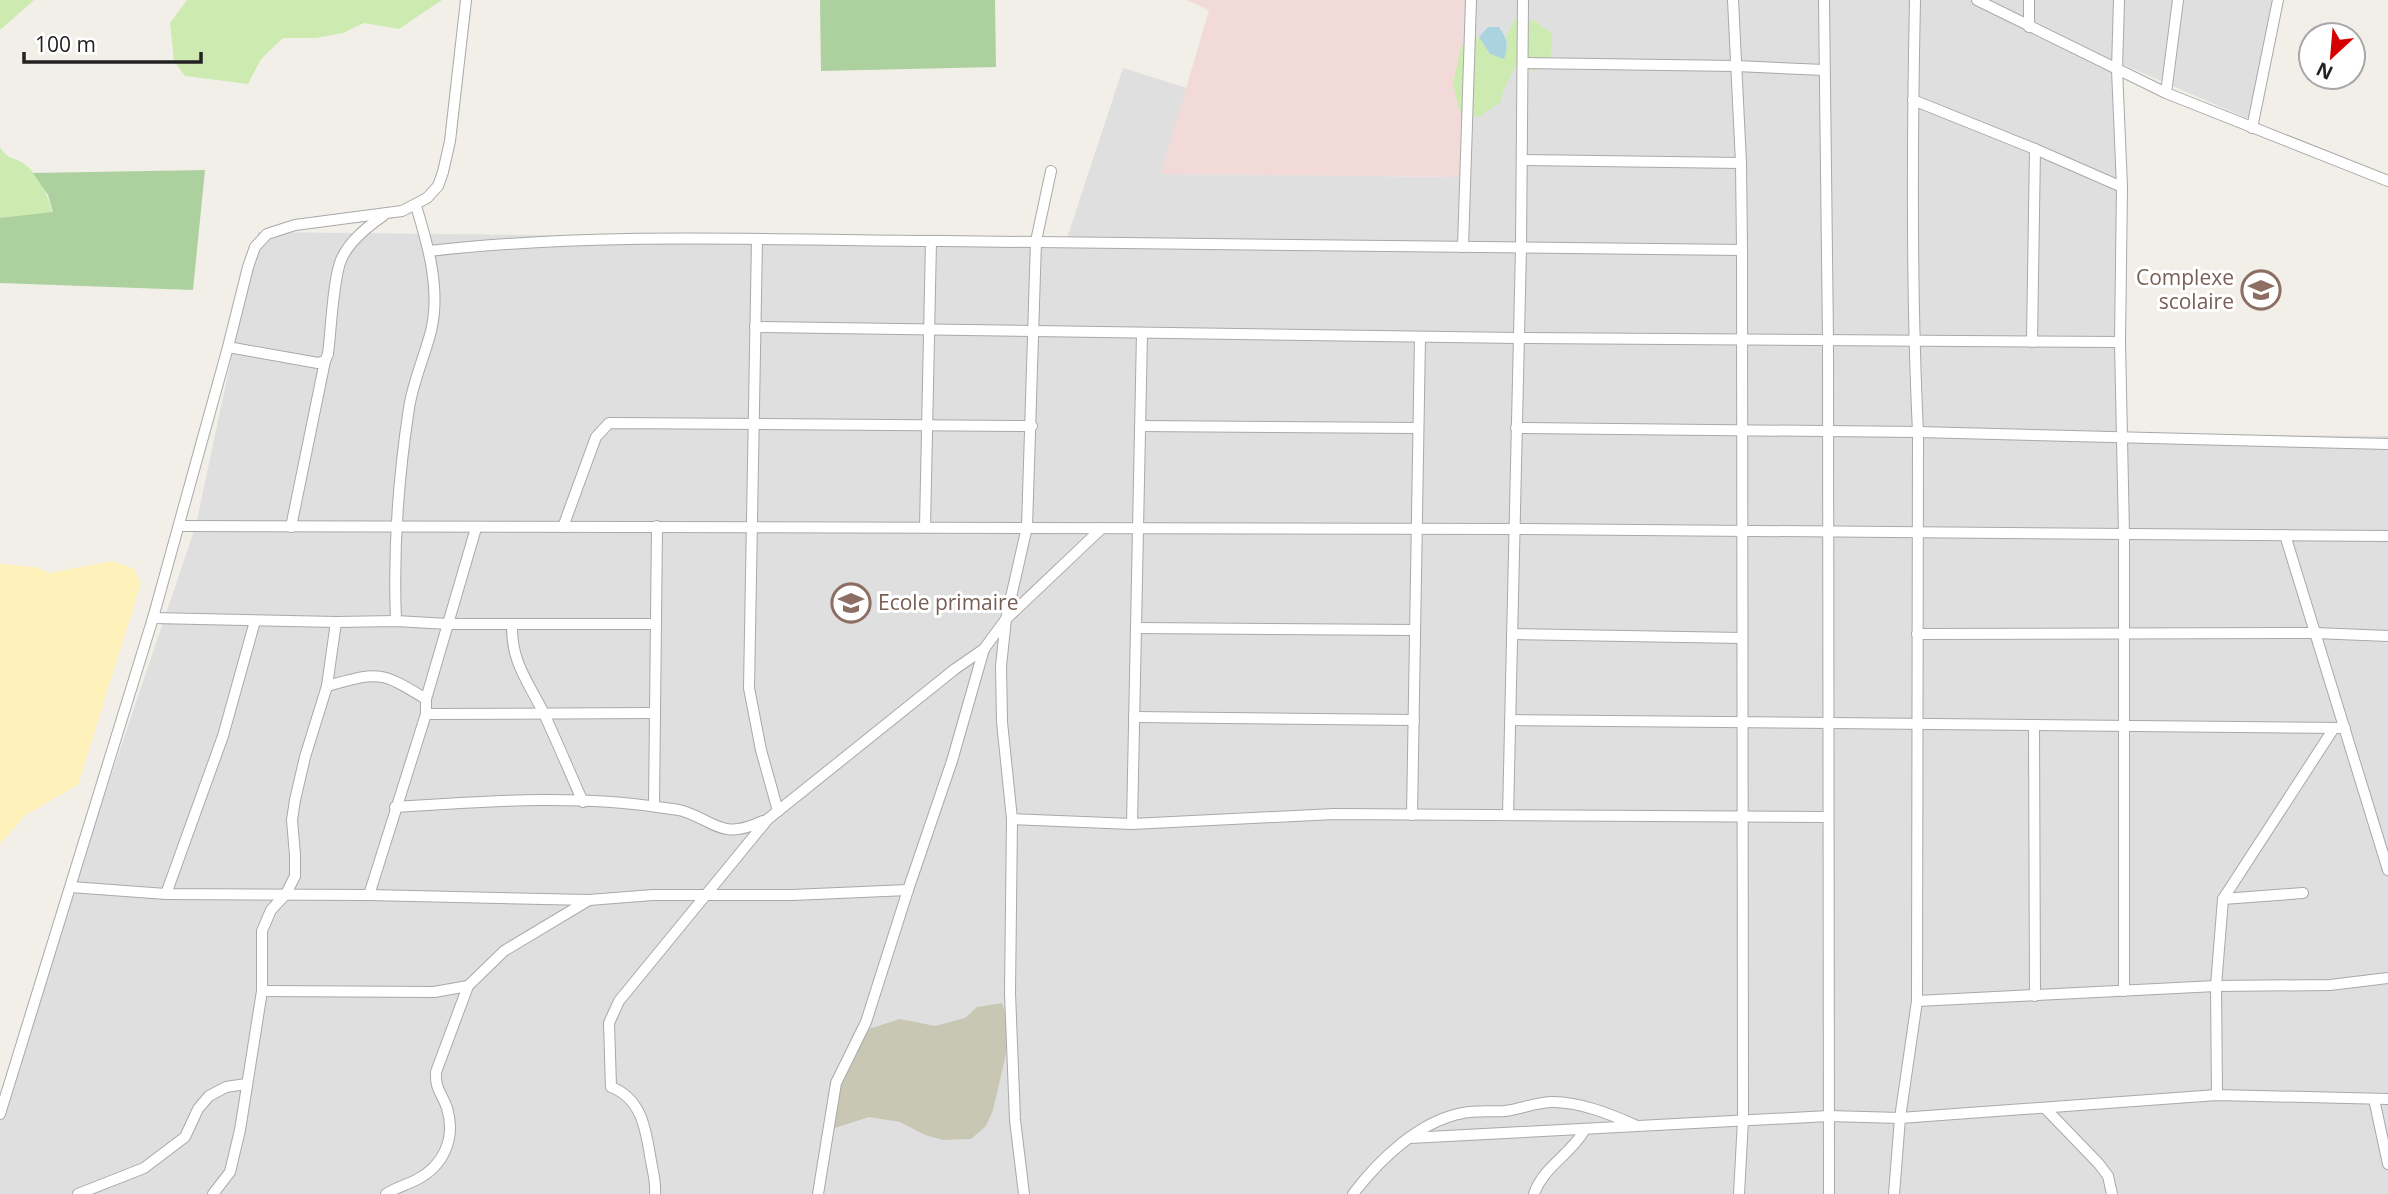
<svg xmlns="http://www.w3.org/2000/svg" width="2388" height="1194" font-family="'Open Sans',sans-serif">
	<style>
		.residential { fill: #e0dfdf }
		.commercial { fill: #f2dad9 }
		.construction { fill: #c7c7b4 }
		.grass { fill: #cdebb0 }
		.forest { fill: #add19e }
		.sand { fill: #fff1ba }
		.water { fill: #aad3df }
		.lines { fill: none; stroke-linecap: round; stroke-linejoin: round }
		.minor-casing { stroke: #a9a9a9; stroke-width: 12 }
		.minor { stroke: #fff; stroke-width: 10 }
		.labels { text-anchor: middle; stroke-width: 6; stroke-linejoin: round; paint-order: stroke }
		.education-label { font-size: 21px; fill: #785e54; stroke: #fff; text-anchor: end }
	</style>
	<rect width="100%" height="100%" fill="#f2efe9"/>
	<!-- residential -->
	<path class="residential" d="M1463,0H2275L2251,120L2122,64L2125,434L2388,436V1194H0V1104L196,525L258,232L1066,241L1123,68L1187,88L1161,174L1460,177Z"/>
	<!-- commercial -->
	<path class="commercial" d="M1186,0H1463L1460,177L1161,174L1209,10Z"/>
	<!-- construction -->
	<path class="construction" d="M1002,1003L1007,1017L1008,1045L993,1110L986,1126L971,1139L943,1140L925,1135L900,1122L869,1117L832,1129L836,1094L853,1034L900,1019L935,1026L965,1018L977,1007Z"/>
	<!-- grass -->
	<g class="grass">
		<path d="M0,0H34L0,30Z"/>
		<path d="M187,0H442L399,29L364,23L343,33L316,38H283L261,59L248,84L185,76L174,61L170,23Z"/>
		<path d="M1515,19L1536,21L1552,34L1551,54L1537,71L1515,67L1503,91L1501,102L1478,117L1460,113L1453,84L1461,46L1479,37L1490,54L1504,58L1508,46L1506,37Z"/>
		<path d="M0,147C8,160 11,156 23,163C39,174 48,196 53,213L0,218Z"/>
	</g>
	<!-- forest -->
	<g class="forest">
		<path d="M820,0H995L996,67L821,71Z"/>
		<path d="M205,170L193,290L0,283V218L53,212L48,195L33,173Z"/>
	</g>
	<!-- sand -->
	<path class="sand" d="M113,561L134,569L141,583L78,785L25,815L0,844V564L35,567L49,573Z"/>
	<!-- water -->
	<path class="water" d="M1488,27H1499C1507,39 1509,45 1504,59L1490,54L1479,37Z"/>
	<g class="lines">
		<!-- minor casing -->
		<g class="minor-casing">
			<g id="minor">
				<path d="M1733,0L1741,163L1742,250L1743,1120L1739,1194"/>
				<path d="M1824,0L1828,340L1829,1194"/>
				<path d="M1977,0L2166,93L2388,181"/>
				<path d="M2119,0L2117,69L2122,187L2120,342L2124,534V991"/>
				<path d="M2029,27V0"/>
				<path d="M1524,63L1736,66L1824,70"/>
				<path d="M2166,93L2178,0"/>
				<path d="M1913,100L2035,149L2122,187"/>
				<path d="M2252,128L2278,0"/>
				<path d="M1522,160L1741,163"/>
				<path d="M757,239L749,688L761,750L778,811"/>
				<path d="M1463,247L1471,0"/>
				<path d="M429,251C595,232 764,240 930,241C1201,242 1472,247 1742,250"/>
				<path d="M755,327L1518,338L2120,342"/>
				<path d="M2032,342L2035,149"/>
				<path d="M228,347L318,363L325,361L328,354C331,331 333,279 341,260C349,241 367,227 383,216"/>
				<path d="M1140,426L1418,428"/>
				<path d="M1516,428L1918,432L2388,444"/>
				<path d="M180,526L1514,529L2388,536"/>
				<path d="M291,527L325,361"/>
				<path d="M563,527L596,437L609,423L1032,426"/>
				<path d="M925,527L931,241"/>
				<path d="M2285,535L2388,870"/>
				<path d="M153,618L336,622L396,621L448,624H656"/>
				<path d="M396,621C393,548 398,480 409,408C413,382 424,358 431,331C441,290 428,245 416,206"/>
				<path d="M512,624C511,664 529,682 545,716C558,744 570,773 583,802"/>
				<path d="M1136,628L1415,630"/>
				<path d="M1512,634L1742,638"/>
				<path d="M1917,634L2315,633L2388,636"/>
				<path d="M327,686C379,672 379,670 426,699"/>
				<path d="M426,714L655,713"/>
				<path d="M1134,717L1414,720"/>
				<path d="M1510,720L2345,728"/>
				<path d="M2034,725L2035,996"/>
				<path d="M654,806L657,526"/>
				<path d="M395,807C480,802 572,794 657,807C665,808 675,809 683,811C718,823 722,840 763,821"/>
				<path d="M1412,815L1420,337"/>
				<path d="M1508,815L1521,248L1523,0"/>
				<path d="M1012,819L1132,824L1334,814L1828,817"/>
				<path d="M1132,824L1142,333"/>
				<path d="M71,887L166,894L369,895L589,900L653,895H792L908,890L952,761L984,649"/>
				<path d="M166,894L223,736L255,621"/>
				<path d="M369,895L426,714V699L476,528"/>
				<path d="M2223,899L2303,893"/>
				<path d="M262,991L434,992L468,986"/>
				<path d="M1917,1001L2216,986L2330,985L2388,978"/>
				<path d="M2217,1095L2216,986L2223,899L2334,728"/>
				<path d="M2374,1099L2388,1164"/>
				<path d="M2045,1108L2099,1164L2108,1176L2112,1194"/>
				<path d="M0,1114L153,618L228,347L248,267L255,247L267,234L295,225L402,211L427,198L438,186L443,172L450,141L466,0"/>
				<path d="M1409,1138L1829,1116L1900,1118L2217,1095L2388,1099"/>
				<path d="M78,1194L144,1168L185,1137L198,1109L209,1096L226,1087L246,1084"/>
				<path d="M213,1194L230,1172L240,1130L262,991V931L271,910L286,894L295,876V855L292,820L295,800L305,757L327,686L336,622"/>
				<path d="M386,1194C395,1188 406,1185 416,1180C444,1166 456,1138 447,1108C442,1093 435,1090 436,1072L468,986L504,951L589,900"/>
				<path d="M655,1194C656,1183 653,1172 651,1161C646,1132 643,1099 611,1087L609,1023L619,1001L768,819L955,669L984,649L1006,619L1102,528"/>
				<path d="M818,1194L836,1083L866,1022L908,890"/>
				<path d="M1024,1194L1015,1120L1010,993L1012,819L1002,722L1001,666L1006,619L1027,527L1036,241L1051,171"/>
				<path d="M1353,1194C1379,1160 1419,1121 1463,1113C1476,1110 1491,1112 1505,1111C1521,1109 1536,1102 1553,1102C1580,1102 1610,1114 1635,1125"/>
				<path d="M1534,1194C1543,1167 1570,1155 1584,1131"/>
				<path d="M1894,1194L1900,1118L1917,1001L1918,432C1911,288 1912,144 1915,0"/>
			</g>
		</g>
		<!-- minor -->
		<use href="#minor" class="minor"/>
	</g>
	<!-- icons -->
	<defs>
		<g id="school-ring" transform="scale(2.0125)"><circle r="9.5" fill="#fff" stroke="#8d6e63" stroke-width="1.5"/><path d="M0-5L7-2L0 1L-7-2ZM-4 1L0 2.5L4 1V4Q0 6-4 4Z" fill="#8d6e63"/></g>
	</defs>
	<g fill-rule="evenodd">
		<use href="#school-ring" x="2261" y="290"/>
		<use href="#school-ring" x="851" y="603"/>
	</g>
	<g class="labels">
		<!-- education labels -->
		<g class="education-label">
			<text x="2234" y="285">Complexe<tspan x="2234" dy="24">scolaire</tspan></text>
			<text x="878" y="610" text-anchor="start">Ecole primaire</text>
		</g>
	</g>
	<!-- north arrow -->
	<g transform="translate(2332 56) rotate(206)"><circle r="33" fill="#ffffff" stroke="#a7a7a7" stroke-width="2"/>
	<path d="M0-5L12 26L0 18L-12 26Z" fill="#d40000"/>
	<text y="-10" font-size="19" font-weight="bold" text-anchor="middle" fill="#222222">N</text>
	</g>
	<!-- scale -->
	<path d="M24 52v10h177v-10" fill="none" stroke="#222222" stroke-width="3.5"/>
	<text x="35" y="52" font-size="21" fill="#222222" stroke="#ffffff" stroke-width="5" paint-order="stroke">100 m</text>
</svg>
